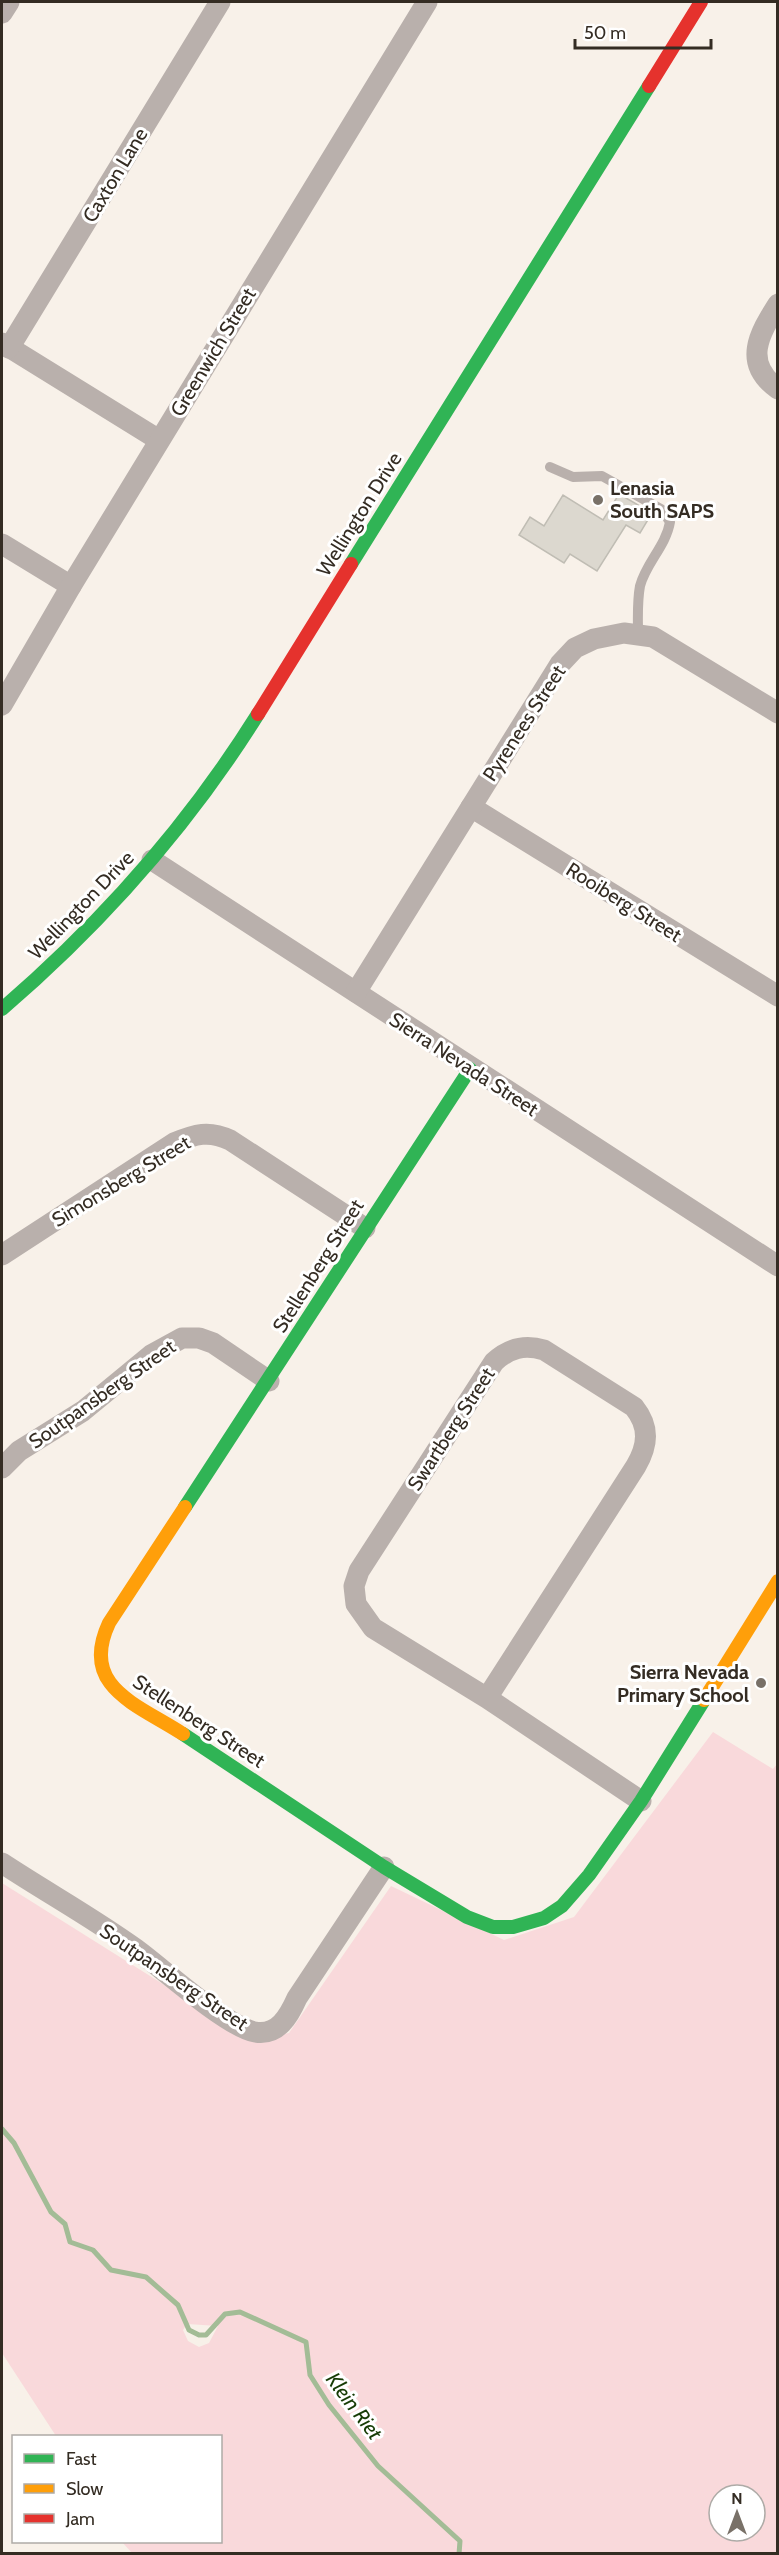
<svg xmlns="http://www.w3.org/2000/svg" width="779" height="2555" font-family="Cabin,sans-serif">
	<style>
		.green { fill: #f9d9db; fill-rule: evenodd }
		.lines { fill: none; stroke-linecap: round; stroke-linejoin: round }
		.stream { stroke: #a3bc96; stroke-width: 5 }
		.building { fill: #dcd8cf; stroke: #c0bdb4; stroke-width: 1.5 }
		.lane { stroke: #b9b0ac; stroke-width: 10 }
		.street { stroke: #b9b0ac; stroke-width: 21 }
		.fast { stroke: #30b455; stroke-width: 14 }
		.slow { stroke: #ff9f0a; stroke-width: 14 }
		.jam { stroke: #e5322d; stroke-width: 14 }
		.poi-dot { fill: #797168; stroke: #fff; stroke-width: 2 }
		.labels { text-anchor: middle; stroke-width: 6; stroke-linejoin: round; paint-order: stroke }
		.street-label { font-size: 20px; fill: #342c23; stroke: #fff }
		.poi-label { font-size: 20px; font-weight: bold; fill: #342c23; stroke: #fff; text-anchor: start }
		.water-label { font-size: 21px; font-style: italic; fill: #163c05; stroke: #fff }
	</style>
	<rect width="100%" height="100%" fill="#f8f1e9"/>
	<!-- green -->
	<path class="green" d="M713,1732L773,1769L777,1764V2553H132L122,2542H220V2436H56L2,2353V1883L252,2040L289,2033L391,1886L504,1940L574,1917ZM187,2324L218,2326L209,2343L199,2347L188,2341L183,2330ZM719,2495H755V2531H719Z"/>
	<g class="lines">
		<!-- stream -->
		<path class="stream" d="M2,2129L14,2143L51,2212L65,2224L70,2242L93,2250L111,2270L146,2277L178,2305L189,2330L199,2335H206L225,2314L240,2312L306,2342L310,2375L329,2405L378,2466L460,2541L459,2554"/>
	</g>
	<!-- building -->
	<path class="building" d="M619,494L652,513L640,533L626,525L597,571L570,554L564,563L519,535L530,517L544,526L563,495L603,520Z"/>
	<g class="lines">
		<!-- lane -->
		<path class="lane" d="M550,467L573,477L602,476L661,509L670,522C666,546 646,563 640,586C637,602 638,618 638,634"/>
		<!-- street -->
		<g class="street">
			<path d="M2,13L9,2"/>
			<path d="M778,304C759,334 742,363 778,389"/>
			<path d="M2,343L159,440"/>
			<path d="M9,348L220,2"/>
			<path d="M2,544L71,586"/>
			<path d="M2,705L71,586L427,2"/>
			<path d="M471,807L778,996"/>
			<path d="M152,860L778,1266"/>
			<path d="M356,992L560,664L575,648L594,639L624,633L653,637L778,713"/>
			<path d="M2,1255L174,1143C195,1134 209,1130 230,1140L365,1228"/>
			<path d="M2,1468L19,1451L83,1411L151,1355L182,1338H199L213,1343L269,1381"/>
			<path d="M487,1698L636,1466C648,1445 650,1427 634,1407L544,1350C524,1344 509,1348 494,1362L359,1571L354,1586L356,1604L373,1628L487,1698L641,1801"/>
			<path d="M2,1863C46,1892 93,1918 136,1949C162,1968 227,2027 255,2032C278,2036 289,2016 297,1998L384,1867"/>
		</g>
		<!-- fast -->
		<g class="fast">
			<path d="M351,564L649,86"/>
			<path d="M2,1009C102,923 188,826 258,714"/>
			<path d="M185,1507L470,1069"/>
			<path d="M183,1734L384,1867L467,1917L493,1927H513L544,1918L562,1906L589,1875L641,1801L704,1700"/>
		</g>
		<!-- slow -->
		<g class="slow">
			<path d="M704,1700L778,1581"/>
			<path d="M183,1734C137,1704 79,1687 109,1623L185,1507"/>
		</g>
		<!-- jam -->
		<g class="jam">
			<path d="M649,86L701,2"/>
			<path d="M258,714L351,564"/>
		</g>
	</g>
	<!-- markers -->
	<g class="poi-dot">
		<circle cx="598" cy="500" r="6"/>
		<circle cx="761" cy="1683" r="6"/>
	</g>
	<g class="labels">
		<!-- street labels -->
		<g class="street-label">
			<text transform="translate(115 175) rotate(-59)" y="7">Caxton Lane</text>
			<text transform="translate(213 352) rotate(-59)" y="7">Greenwich Street</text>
			<text transform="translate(359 514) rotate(-58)" y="7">Wellington Drive</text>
			<text transform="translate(524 723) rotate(-57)" y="7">Pyrenees Street</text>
			<text transform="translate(624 902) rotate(32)" y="7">Rooiberg Street</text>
			<text transform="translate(81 905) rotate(-46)" y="7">Wellington Drive</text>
			<text transform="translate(464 1064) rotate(33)" y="7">Sierra Nevada Street</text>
			<text transform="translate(121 1181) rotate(-31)" y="7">Simonsberg Street</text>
			<text transform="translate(318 1266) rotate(-58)" y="7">Stellenberg Street</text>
			<text transform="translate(102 1394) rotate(-35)" y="7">Soutpansberg Street</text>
			<text transform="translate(451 1429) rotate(-57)" y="7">Swartberg Street</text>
			<text transform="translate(199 1721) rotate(33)" y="7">Stellenberg Street</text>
			<text transform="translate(174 1977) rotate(34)" y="7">Soutpansberg Street</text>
		</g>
		<!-- poi labels -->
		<g class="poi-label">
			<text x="610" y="495">Lenasia<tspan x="610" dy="23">South SAPS</tspan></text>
			<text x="749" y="1679" text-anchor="end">Sierra Nevada<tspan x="749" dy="23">Primary School</tspan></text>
		</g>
		<!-- water labels -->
		<g class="water-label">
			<text transform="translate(354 2406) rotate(53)" y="7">Klein Riet</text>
		</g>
	</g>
	<!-- border -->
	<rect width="779" height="2555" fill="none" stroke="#342c23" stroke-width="6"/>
	<!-- legend -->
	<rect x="12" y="2435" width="210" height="108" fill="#ffffff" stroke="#aeaba7" stroke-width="1.5"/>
	<rect x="24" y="2454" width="30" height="9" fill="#30b455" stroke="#aeaba7" stroke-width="1.5"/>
	<text x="66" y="2465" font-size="18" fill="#342c23">Fast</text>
	<rect x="24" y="2484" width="30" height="9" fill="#ff9f0a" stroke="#aeaba7" stroke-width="1.5"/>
	<text x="66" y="2495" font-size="18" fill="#342c23">Slow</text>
	<rect x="24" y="2514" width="30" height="9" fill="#e5322d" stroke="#aeaba7" stroke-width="1.5"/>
	<text x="66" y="2525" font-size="18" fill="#342c23">Jam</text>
	<!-- north arrow -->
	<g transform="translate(737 2513)"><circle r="28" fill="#ffffff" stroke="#aeaba7" stroke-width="1.5"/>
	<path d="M0-4.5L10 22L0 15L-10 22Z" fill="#797168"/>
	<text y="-9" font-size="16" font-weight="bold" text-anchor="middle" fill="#342c23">N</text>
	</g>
	<!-- scale -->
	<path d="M575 39v9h136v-9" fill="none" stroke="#342c23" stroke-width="3"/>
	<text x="584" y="39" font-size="18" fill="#342c23" stroke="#ffffff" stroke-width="4.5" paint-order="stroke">50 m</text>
</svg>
